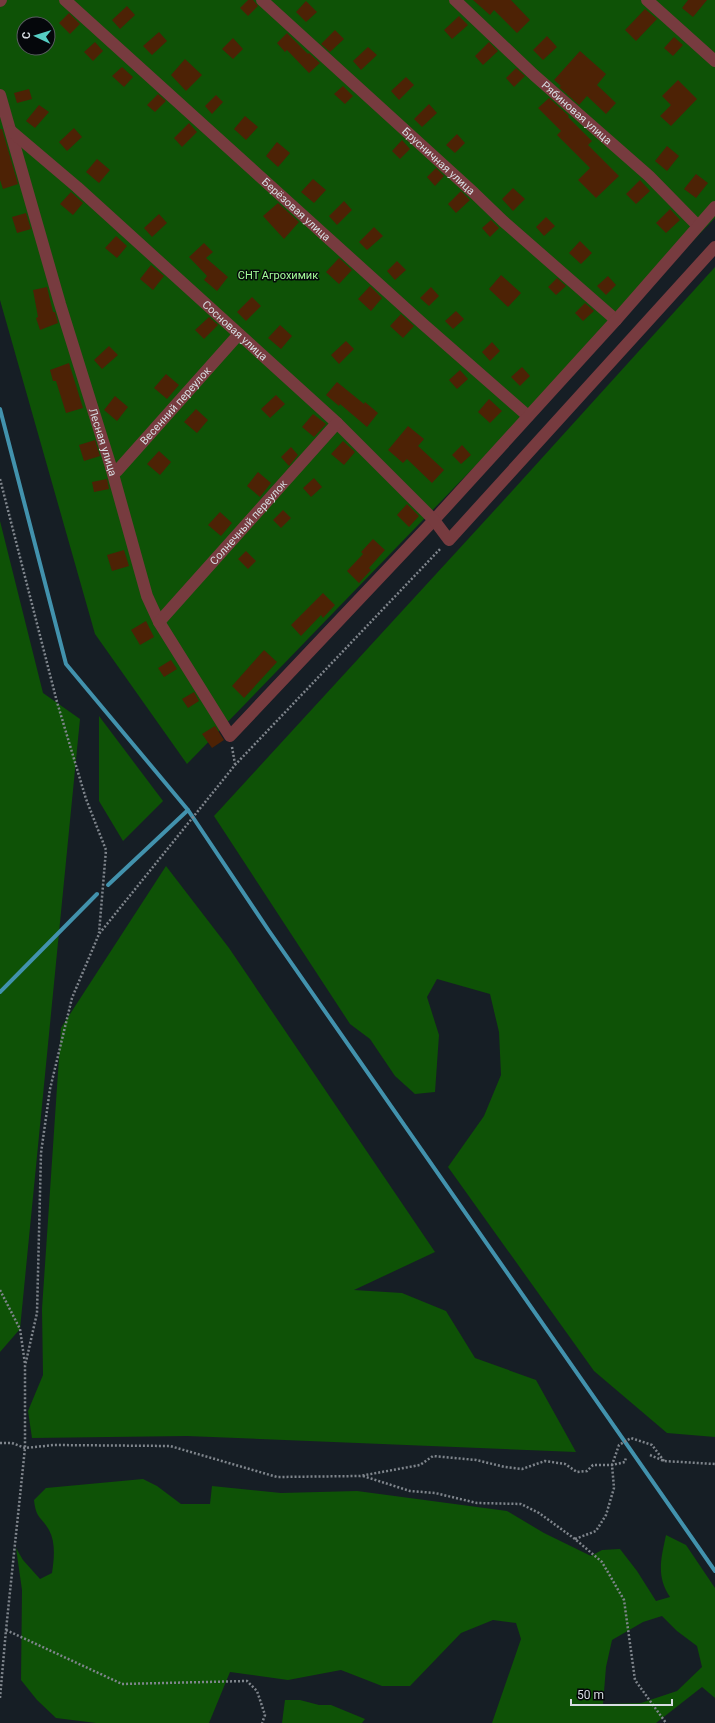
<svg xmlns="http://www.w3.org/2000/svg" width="715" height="1723" font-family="Roboto,sans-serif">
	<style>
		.green { fill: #0e5206; fill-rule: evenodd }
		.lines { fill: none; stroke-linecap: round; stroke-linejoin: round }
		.stream { stroke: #4292ad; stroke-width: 4 }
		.building { fill: #4d2205 }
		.path { stroke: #7f858c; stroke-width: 2.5; stroke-dasharray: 2 2; stroke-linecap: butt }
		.minor { stroke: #773b3f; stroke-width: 12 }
		.labels { text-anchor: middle; stroke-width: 3; stroke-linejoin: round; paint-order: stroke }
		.street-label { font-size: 11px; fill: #d7dce2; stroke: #05070b }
		.park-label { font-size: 11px; fill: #a5fe9a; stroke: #05070b }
	</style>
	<rect width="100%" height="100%" fill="#161e25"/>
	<!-- green -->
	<g class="green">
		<path d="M0,0H715V218L187,764L95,634L0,300ZM24,24H48V48H24Z"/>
		<path d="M715,267V1437L667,1433L594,1371L448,1167L484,1116L501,1075L499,1032L490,994L437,979L427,997L439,1035L435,1092L415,1094L395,1076L370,1039L350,1024L214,816L503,501Z"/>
		<path d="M0,521L43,693L80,719L20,1329L0,1352Z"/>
		<path d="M99,716L163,801L123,841L99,801Z"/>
		<path d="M166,866L229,948L435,1252L354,1290L402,1293L446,1311L475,1358L536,1380L576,1452L187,1436L32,1438L28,1411L43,1375L42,1309L61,1028Z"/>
		<path d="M143,1479L157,1486L181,1504H210L212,1486L281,1493L357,1491L507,1511L544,1533L591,1556L602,1550L620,1549L637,1571L656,1601L670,1597C656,1576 661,1559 666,1535L686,1545L715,1588V1698L702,1687L656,1723H492L521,1639L516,1623L493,1620L461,1633L410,1686H382L341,1670L288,1680L230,1672L209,1723H96L56,1718L37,1700L21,1680L22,1590L16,1548L23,1560L40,1579L52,1573C54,1559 56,1543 49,1530C41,1516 36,1519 34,1500L46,1488ZM662,1616L677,1631L697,1646L702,1667L677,1691L641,1703L603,1704L606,1667L612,1640L643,1622Z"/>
		<path d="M285,1700H300L319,1705H331L365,1719L362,1723H282Z"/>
	</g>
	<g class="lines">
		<!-- stream -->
		<g class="stream">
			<path d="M0,409L66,664L188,810L269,931L715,1571"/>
			<path d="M108,885L188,810"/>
			<path d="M0,992L97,894"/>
		</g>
	</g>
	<!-- building -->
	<g class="building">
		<path d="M248,0H253L258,6L248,16L240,8Z"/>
		<path d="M473,0H511L530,20L517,33L494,10L490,15Z"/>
		<path d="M688,0H707L693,17L682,8Z"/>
		<path d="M306,1L317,12L306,22L296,12Z"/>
		<path d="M127,6L135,15L120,29L112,20Z"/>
		<path d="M645,9L657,19L636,41L625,30Z"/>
		<path d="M69,13L80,24L70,34L59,23Z"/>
		<path d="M459,16L468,25L452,39L444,30Z"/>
		<path d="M335,30L344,39L330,52L321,44Z"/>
		<path d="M159,32L167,41L152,55L143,46Z"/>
		<path d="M287,33L308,54L309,53L320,63L309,73L287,50L285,52L277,43Z"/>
		<path d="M547,36L557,47L543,60L533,50Z"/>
		<path d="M674,37L683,45L673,56L664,48Z"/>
		<path d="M233,38L243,49L233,59L222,49Z"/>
		<path d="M95,42L103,51L93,61L84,52Z"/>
		<path d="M489,42L498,51L483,65L475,56Z"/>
		<path d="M368,47L377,55L361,70L353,61Z"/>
		<path d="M580,51L606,74L597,85L616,103L606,114L587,96L579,105L559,87L561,86L554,80Z"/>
		<path d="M185,59L202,75L186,91L171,75Z"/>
		<path d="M122,67L133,77L124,87L112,76Z"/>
		<path d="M516,68L525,76L514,87L506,78Z"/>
		<path d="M406,77L414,85L399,100L391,91Z"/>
		<path d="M678,80L697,99L671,126L660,116L671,105L662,96Z"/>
		<path d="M343,86L353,96L345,104L334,94Z"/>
		<path d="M29,89L32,99L17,103L14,93Z"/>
		<path d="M158,94L166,101L155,112L147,105Z"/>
		<path d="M216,95L223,102L212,114L205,106Z"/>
		<path d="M549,98L569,116L568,117L592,141L588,145L619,176L596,198L578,180L590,168L557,135L561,131L538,108Z"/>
		<path d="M429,104L437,113L422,127L414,119Z"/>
		<path d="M39,105L49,112L35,128L26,121Z"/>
		<path d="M245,116L258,127L246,140L234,129Z"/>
		<path d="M189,123L197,132L182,147L174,138Z"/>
		<path d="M74,128L82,137L67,151L59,142Z"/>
		<path d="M0,129H2L18,184L3,189L0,180Z"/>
		<path d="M457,134L465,143L455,153L446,145Z"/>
		<path d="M402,140L410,149L400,159L392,151Z"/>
		<path d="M277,142L290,153L278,167L266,156Z"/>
		<path d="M667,146L679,156L667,171L655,161Z"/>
		<path d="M97,159L110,170L99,183L86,172Z"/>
		<path d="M436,168L444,176L435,186L427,177Z"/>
		<path d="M696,174L708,183L696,198L684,189Z"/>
		<path d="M313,179L326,190L314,203L301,192Z"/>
		<path d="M640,180L650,191L636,204L626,194Z"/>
		<path d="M513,188L525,199L513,211L502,199Z"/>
		<path d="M461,191L470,200L456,213L448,204Z"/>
		<path d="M71,192L83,203L73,215L60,204Z"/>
		<path d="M344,201L352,210L337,225L329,216Z"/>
		<path d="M278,203L299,222L284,239L263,216Z"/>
		<path d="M670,209L680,220L666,233L656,223Z"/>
		<path d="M26,213L31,229L17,233L12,217Z"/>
		<path d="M159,214L167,223L152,237L144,228Z"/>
		<path d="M546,217L555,226L544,236L536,227Z"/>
		<path d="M491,220L499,228L490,237L482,228Z"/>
		<path d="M374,227L383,236L367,250L359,242Z"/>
		<path d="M116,236L127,246L117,258L105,248Z"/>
		<path d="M580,241L592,253L581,264L569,253Z"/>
		<path d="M204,243L213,252L206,258L228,277L217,291L204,280L207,276L189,257Z"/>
		<path d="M339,258L352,270L339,284L326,272Z"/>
		<path d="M397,261L406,270L395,280L387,271Z"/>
		<path d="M151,265L164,276L153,290L140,279Z"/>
		<path d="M501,275L521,293L508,307L489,289Z"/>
		<path d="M608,276L616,285L606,295L597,286Z"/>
		<path d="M557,278L566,286L556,295L548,287Z"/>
		<path d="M370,286L382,298L371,311L358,299Z"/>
		<path d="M47,287L53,312H55L58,323L40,330L36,318L38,317L33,290Z"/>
		<path d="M431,287L439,296L429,306L420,298Z"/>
		<path d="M252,297L261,306L246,321L237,312Z"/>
		<path d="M585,303L594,311L583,321L575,313Z"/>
		<path d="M456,311L464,319L453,329L445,321Z"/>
		<path d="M401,314L414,326L403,338L390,326Z"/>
		<path d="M209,317L218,325L204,339L195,330Z"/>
		<path d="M280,325L292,336L281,349L268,338Z"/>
		<path d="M346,341L354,349L339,364L331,355Z"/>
		<path d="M492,342L500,351L490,361L482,352Z"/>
		<path d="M109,346L118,355L102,369L94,360Z"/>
		<path d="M69,363L83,408L66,413L56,381H53L50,370Z"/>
		<path d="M522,367L530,376L520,386L511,377Z"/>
		<path d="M460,370L468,379L457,389L449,380Z"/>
		<path d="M166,374L179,385L167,399L154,388Z"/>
		<path d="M337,382L364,404L365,402L378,413L367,427L340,404L339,406L326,395Z"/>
		<path d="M276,395L285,404L270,418L261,409Z"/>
		<path d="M115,396L128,407L117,421L104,410Z"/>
		<path d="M489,399L502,411L490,423L478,412Z"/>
		<path d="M196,409L208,420L197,433L184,422Z"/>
		<path d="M313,414L326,424L314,437L302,427Z"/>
		<path d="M408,426L424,439L418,446L444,470L432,483L407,459L403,463L388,450Z"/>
		<path d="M95,440L100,456L84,461L79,445Z"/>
		<path d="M343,441L355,452L344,465L331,454Z"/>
		<path d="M462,445L471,455L461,464L452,455Z"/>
		<path d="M291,447L298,455L289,466L281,457Z"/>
		<path d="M159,451L171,462L160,475L147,464Z"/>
		<path d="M258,472L271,483L260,497L247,486Z"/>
		<path d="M314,478L322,487L311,497L303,488Z"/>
		<path d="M107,479L109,489L94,492L92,482Z"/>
		<path d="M407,504L419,516L409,527L397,515Z"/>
		<path d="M283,510L291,518L281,528L273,520Z"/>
		<path d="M220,512L232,523L221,536L208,525Z"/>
		<path d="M373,539L385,550L369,568L371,570L359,583L347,571L363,554L361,552Z"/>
		<path d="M124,550L129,566L112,571L107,555Z"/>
		<path d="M246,551L256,561L248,569L238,559Z"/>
		<path d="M323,593L335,605L323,618L321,615L301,636L291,625Z"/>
		<path d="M146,621L154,637L140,645L131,630Z"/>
		<path d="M264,650L277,662L244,698L232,686Z"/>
		<path d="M171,660L177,669L164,677L158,668Z"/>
		<path d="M194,692L199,701L188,708L182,699Z"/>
		<path d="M215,726L224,740L212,748L202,734Z"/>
	</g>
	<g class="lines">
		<!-- path -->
		<g class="path">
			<path d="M0,479L57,702L86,799L106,850L99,933"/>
			<path d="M232,747L235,764"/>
			<path d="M0,1290L20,1329L25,1364"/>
			<path d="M0,1443H12L25,1448L54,1445L170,1446L277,1477L360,1476L420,1465L433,1456L476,1460L505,1467L522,1469L545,1461L565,1464L577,1472L587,1471L593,1465H612L625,1462L626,1457"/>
			<path d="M650,1455L664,1461L715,1464"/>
			<path d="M363,1476L410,1491L435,1493L477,1503L521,1504L539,1513L575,1539L602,1562L624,1600L635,1680L666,1723"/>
			<path d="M575,1539L596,1531L606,1515L614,1488L612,1465L619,1445L631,1438L652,1445L664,1461"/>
			<path d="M6,1630L122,1684L247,1681L257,1691L265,1715L262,1723"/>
			<path d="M0,1698L6,1630L25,1448V1366L37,1313L41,1153L50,1089L72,998L99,934L235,765L441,548"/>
		</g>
		<!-- minor -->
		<g class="minor">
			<path id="s1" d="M65,0L423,324L528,416"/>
			<path id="s2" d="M262,0L474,193L503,221L616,320"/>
			<path id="s3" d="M455,0L534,75L649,176L698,226"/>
			<path d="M647,0L715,61"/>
			<path d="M0,1L1,0"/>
			<path id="s4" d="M0,95L60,304L111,467L147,596L159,622L230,736L434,520L616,320L715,207"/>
			<path id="s5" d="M11,131L77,187L337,423L434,520L449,540L715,247"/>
			<path id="s6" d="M111,467L117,471L239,334"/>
			<path id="s7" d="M159,622L337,423"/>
		</g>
	</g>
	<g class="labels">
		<!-- street labels -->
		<g class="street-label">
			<text dy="4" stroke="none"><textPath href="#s3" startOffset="166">Рябиновая улица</textPath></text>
			<text dy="4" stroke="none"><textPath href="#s2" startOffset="239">Брусничная улица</textPath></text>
			<text dy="4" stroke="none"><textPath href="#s1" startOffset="312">Берёзовая улица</textPath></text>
			<text dy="4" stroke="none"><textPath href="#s5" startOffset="300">Сосновая улица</textPath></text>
			<text dy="4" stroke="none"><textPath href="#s6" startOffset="95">Весенний переулок</textPath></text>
			<text dy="4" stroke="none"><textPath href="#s4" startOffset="362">Лесная улица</textPath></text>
			<text dy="4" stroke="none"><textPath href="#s7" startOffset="134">Солнечный переулок</textPath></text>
		</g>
		<!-- park labels -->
		<g class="park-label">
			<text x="278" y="279">СНТ Агрохимик</text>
		</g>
	</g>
	<!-- north arrow -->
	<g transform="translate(36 36) rotate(274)"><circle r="19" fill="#05070b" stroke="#595c61"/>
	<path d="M0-3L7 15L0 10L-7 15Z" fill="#56cec4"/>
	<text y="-6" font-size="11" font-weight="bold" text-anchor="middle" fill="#d7dce2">С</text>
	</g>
	<!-- scale -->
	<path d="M571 1699v6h101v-6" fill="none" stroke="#d7dce2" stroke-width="2"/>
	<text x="577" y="1699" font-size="12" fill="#d7dce2" stroke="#05070b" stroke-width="3" paint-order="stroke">50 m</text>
</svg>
